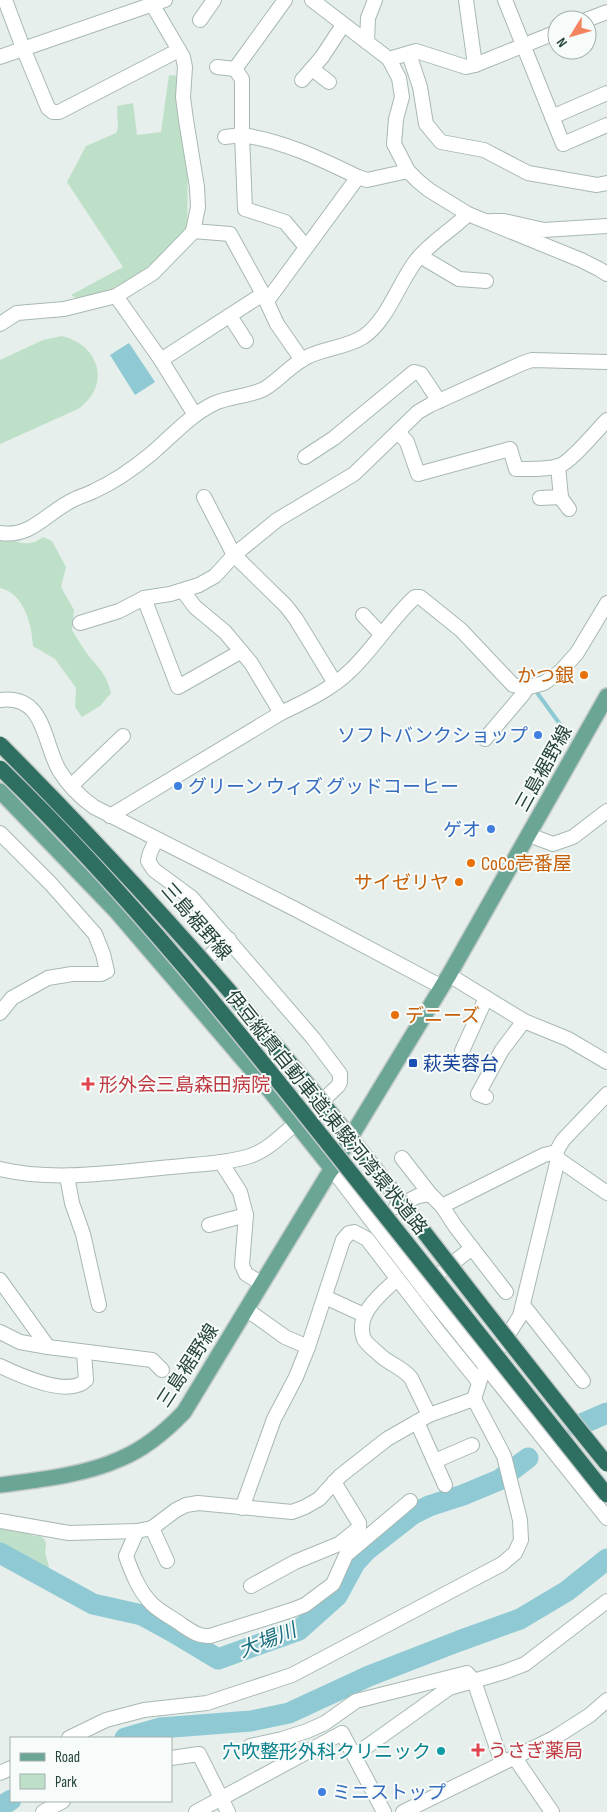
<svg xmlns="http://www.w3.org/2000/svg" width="607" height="1812" font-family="'Sofia Sans Condensed','Noto Sans JP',sans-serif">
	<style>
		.green { fill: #bfe0c8 }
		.water { fill: #8ec9d4 }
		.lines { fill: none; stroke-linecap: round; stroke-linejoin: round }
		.stream { stroke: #8ec9d4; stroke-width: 4 }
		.river { stroke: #8ec9d4; stroke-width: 21 }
		.minor-casing { stroke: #a8b8b2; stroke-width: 16 }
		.major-casing { stroke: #c2cac8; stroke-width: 18 }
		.minor { stroke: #fff; stroke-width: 14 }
		.major { stroke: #6aa596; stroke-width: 15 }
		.highway-bridge-casing { stroke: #c2cac8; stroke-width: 18; stroke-linecap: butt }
		.highway-bridge { stroke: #2f6f62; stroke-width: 15 }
		.food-dot { fill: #e8710a; stroke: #f7fbf9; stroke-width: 2 }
		.shop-dot { fill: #3f7fe0; stroke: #f7fbf9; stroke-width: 2 }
		.transit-dot { fill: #1a4fb4; stroke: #f7fbf9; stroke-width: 2 }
		.health-dot { fill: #e0444e; stroke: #f7fbf9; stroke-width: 2 }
		.culture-dot { fill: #0f9aa8; stroke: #f7fbf9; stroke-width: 2 }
		.labels { text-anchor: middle; stroke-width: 4; stroke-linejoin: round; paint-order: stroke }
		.food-label { font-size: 19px; fill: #c56008; stroke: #f7fbf9; text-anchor: end }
		.shop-label { font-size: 19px; fill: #366cbe; stroke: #f7fbf9; text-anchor: end }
		.street-label { font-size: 19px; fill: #24423a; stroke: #f7fbf9 }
		.transit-label { font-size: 19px; fill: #164399; stroke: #f7fbf9; text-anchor: start }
		.health-label { font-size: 19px; fill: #be3a42; stroke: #f7fbf9; text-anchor: start }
		.culture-label { font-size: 19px; fill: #0d838f; stroke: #f7fbf9; text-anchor: end }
		.water-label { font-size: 20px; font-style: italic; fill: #1c6f80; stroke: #f7fbf9 }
	</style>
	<rect width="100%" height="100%" fill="#e6efeb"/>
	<!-- green -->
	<g class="green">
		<path d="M169,75L185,76L188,162L187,234L145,271L121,285L81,301L71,295L123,267L67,182L86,146L116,133L118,128L117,106L133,103L137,135L161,132Z"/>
		<path d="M62,336C99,345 112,385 78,409L0,444V360L43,340Z"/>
		<path d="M43,537L52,541L66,567L61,587L74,610L72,630C77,638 82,647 88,655C99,668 107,675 111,693L100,706L82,717L75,707L76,688L55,659L33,646C32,625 24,593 0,588V539C19,539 25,550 43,537Z"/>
		<path d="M0,1527C8,1530 17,1529 25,1532C31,1534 33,1537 40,1536C50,1542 44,1547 46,1556C47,1561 49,1563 49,1569L39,1570L13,1554L0,1549Z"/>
	</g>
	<!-- water -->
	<path class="water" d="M129,343L155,382L135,395L110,355Z"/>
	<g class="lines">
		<!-- stream -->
		<path class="stream" d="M538,694L570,738"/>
		<!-- river -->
		<g class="river">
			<path d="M577,1426L607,1413"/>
			<path d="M0,1553L93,1604L142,1615L173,1632L218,1659L299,1630L337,1596L355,1563L367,1550L413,1514L429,1506L463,1495L499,1480L528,1458"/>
			<path d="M125,1738L160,1728L251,1721L289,1713L369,1676L459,1641L520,1619L567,1591L607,1559"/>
			<path d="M0,1807L11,1800"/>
		</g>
		<!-- minor casing -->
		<g class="minor-casing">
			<g id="minor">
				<path d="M5,0L23,48L48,108L53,112H59L179,50"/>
				<path d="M312,0L389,59L399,78L402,97L396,119L394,144L408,171L418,181L429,190L468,214L581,260L599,269L607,274"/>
				<path d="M466,0L475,65"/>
				<path d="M505,0L563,144L607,125"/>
				<path d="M200,20L214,0"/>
				<path d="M586,20L607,12"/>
				<path d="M367,42L368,18L375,0"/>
				<path d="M409,54L420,87L426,124L441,142L484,150L528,173L597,185L607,183"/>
				<path d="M0,57L165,0"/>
				<path d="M389,59L416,51L466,67L475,65L557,32"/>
				<path d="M217,67L235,69L242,79V135L225,137"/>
				<path d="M235,69L285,0"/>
				<path d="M312,69L329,82"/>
				<path d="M302,80L322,57L343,25"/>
				<path d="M552,117L607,93"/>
				<path d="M491,221H504L544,230L607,226"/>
				<path d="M193,231L230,234L263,294L277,324L302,360"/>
				<path d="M306,247L285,222L245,209L242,135C284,141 321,159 358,177"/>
				<path d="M420,256L459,279L486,281"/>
				<path d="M116,296L161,360L195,415"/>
				<path d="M267,301L358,177L367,180L408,171"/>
				<path d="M230,316L246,341"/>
				<path d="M0,324L17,313L64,309L116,296L153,273L191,234L193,231L198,207L197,187L186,120L183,97L185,67L183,57L152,4"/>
				<path d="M161,360L263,294"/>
				<path d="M398,432L407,442L418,474L510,449L516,469C529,469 546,470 559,466C572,461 596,431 607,420"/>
				<path d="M305,457L334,438L414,372L421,374L439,401"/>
				<path d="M558,466L561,498L569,509"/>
				<path d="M204,497L234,555L286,606L296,619L335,683"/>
				<path d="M540,498L561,497"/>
				<path d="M0,533C32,538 47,512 73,500C80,496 87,495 94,491C114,482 134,468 151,454C171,437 189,416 213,404C229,396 248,397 264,389C280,380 292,363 309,356C327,348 347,347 363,337C387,321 398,285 415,262C429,243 451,231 468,214"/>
				<path d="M183,591L195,607L225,632L251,663L281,713"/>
				<path d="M144,598L178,687L240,652"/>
				<path d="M363,615L381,634"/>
				<path d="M80,623L119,611L144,598L170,594L199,585L215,576L234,555L277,520L354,474L418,412L430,405L523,363L532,360L607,362"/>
				<path d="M0,700C45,694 43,742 59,770C68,785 80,797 94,807L295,909L442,987"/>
				<path d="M485,739L524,693L526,688"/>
				<path d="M71,786L123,736"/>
				<path d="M110,816L281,713C304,702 332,689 351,670C374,648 391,619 415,597H420L461,630L513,685L526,688L544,683L561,671L577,653L607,603"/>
				<path d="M0,833L51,884L95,934L103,954L107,971L101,974H72L48,978L12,998L0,1013"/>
				<path d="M529,835L553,844L573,837L607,811"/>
				<path d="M156,840L150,853L148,861L154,870L192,898L313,1038L340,1074V1082L338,1086L318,1105"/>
				<path d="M206,959L229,939"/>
				<path d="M449,975L524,1021L568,1039L607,1062"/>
				<path d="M462,1051L486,998"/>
				<path d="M486,1097L478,1094L502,1050L524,1021"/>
				<path d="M402,1158L430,1194L442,1206L455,1226L506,1292"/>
				<path d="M558,1159L607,1193"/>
				<path d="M221,1162L240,1192L246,1215L242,1265L246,1274L261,1283"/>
				<path d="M0,1169C56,1182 114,1172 171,1167C196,1164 225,1164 250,1156C268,1150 282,1135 296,1123"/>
				<path d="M332,1169L430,1297L607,1518"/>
				<path d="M67,1176L72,1203L83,1234L99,1305"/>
				<path d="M442,1206L544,1155L556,1152"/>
				<path d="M396,1207L418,1196L430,1194"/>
				<path d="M209,1225L246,1215"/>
				<path d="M444,1270L472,1248"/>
				<path d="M397,1279C382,1293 354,1314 364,1339C367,1345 376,1351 381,1356C390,1364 403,1368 411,1378L429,1415"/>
				<path d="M0,1280L48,1347"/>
				<path d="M325,1297L364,1315"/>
				<path d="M523,1305L583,1381"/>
				<path d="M246,1309L285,1337L308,1347"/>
				<path d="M0,1332L20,1342L48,1347L152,1360L162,1370"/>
				<path d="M0,1366C19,1375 69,1398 86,1380L84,1352"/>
				<path d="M417,1422L445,1485"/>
				<path d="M435,1461L472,1445"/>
				<path d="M242,1508L274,1419L296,1377L308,1347L343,1240L349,1233L354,1232L367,1239L440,1334L479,1382"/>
				<path d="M0,1521L69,1533L137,1531L152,1528L176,1510L186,1505L198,1503L292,1512L305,1507L319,1499L340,1476L387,1439L429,1415L474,1399"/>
				<path d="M152,1528L167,1561"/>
				<path d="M137,1531L126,1556C132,1573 139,1591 152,1604C160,1612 173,1618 182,1625C191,1631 199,1637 210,1636L292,1610L305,1605L333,1584L346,1555L410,1501"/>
				<path d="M251,1586L295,1562L339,1544L359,1528V1523L334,1482"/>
				<path d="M69,1738L106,1720L144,1710L207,1703L292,1675L502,1564L515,1553L521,1540L520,1520L504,1456L474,1399L481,1377L520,1316L558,1159L556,1152L563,1140L607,1094"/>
				<path d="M250,1746L282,1739L307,1731L325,1723L356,1701L467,1673L474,1681L502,1763"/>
				<path d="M355,1755L449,1688L504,1672L525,1664L607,1601"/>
				<path d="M171,1758L199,1754L228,1812"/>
				<path d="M515,1758L552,1812"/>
				<path d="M0,1773L11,1768"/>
				<path d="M43,1812L63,1801"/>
				<path d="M196,1812L342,1733L384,1812"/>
				<path d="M403,1812L554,1738L590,1715L607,1700"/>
			</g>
		</g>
		<!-- major casing -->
		<g class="major-casing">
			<g id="major">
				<path d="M0,791L116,911L270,1091L332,1169"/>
				<path d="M0,1485C38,1480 85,1475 120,1459C144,1449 166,1431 184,1412L449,975L607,696"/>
			</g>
		</g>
		<!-- minor -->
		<use href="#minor" class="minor"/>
		<!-- major -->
		<use href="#major" class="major"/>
		<!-- highway-bridge casing -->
		<g class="highway-bridge-casing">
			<g id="highway-bridge">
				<path d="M0,744C111,856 218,973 317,1096C415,1218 508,1343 607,1464"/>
				<path d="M0,768C129,893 241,1034 352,1174C437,1281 522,1388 607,1495"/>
			</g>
		</g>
		<!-- highway-bridge -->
		<use href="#highway-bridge" class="highway-bridge"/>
	</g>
	<!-- markers -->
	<g class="food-dot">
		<circle cx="584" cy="675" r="5"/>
		<circle cx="471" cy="863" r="5"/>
		<circle cx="459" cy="882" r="5"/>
		<circle cx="395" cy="1015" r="5"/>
	</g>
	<g class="shop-dot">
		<circle cx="538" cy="735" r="5"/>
		<circle cx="178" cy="786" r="5"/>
		<circle cx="491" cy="829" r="5"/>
		<circle cx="322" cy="1792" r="5"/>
	</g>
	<rect class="transit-dot" x="408" y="1058" width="10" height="10" rx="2.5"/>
	<g class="health-dot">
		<path d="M85.5 1076.5h5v5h5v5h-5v5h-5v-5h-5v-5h5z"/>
		<path d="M475.5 1742.5h5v5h5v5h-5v5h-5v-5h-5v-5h5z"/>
	</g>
	<circle class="culture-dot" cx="441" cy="1751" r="5"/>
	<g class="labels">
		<!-- food labels -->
		<g class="food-label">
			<text x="574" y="682">かつ銀</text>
			<text x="481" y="870" text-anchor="start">CoCo壱番屋</text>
			<text x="449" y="889">サイゼリヤ</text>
			<text x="405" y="1022" text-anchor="start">デニーズ</text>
		</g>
		<!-- shop labels -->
		<g class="shop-label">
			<text x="528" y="742">ソフトバンクショップ</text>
			<text x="188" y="793" text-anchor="start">グリーン ウィズ グッドコーヒー</text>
			<text x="481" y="836">ゲオ</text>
			<text x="332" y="1799" text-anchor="start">ミニストップ</text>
		</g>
		<!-- street labels -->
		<g class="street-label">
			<text transform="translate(543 768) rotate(-61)" y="7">三島裾野線</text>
			<text transform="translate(197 921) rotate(49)" y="7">三島裾野線</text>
			<text transform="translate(327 1112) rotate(51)" y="7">伊豆縦貫自動車道;東駿河湾環状道路</text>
			<text transform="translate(187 1365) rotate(-57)" y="7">三島裾野線</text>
		</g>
		<!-- transit labels -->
		<g class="transit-label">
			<text x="423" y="1070">萩芙蓉台</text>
		</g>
		<!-- health labels -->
		<g class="health-label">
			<text x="99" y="1091">形外会三島森田病院</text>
			<text x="488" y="1757">うさぎ薬局</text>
		</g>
		<!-- culture labels -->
		<g class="culture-label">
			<text x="431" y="1758">穴吹整形外科クリニック</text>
		</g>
		<!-- water labels -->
		<g class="water-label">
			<text transform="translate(267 1640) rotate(-22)" y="7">大場川</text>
		</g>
	</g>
	<!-- legend -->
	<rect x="10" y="1737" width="162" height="65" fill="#f7fbf9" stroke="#a3b1ad"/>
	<rect x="20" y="1753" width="25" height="8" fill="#6aa596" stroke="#a3b1ad"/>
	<text x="55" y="1762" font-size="15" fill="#24423a">Road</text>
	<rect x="20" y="1774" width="25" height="15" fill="#bfe0c8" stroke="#a3b1ad"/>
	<text x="55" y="1787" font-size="15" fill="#24423a">Park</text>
	<!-- north arrow -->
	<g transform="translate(572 35) rotate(233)"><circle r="24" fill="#f7fbf9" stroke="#a3b1ad"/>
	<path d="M0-4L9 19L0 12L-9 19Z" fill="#f4845f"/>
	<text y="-8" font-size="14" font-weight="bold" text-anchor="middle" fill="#24423a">N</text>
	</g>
</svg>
